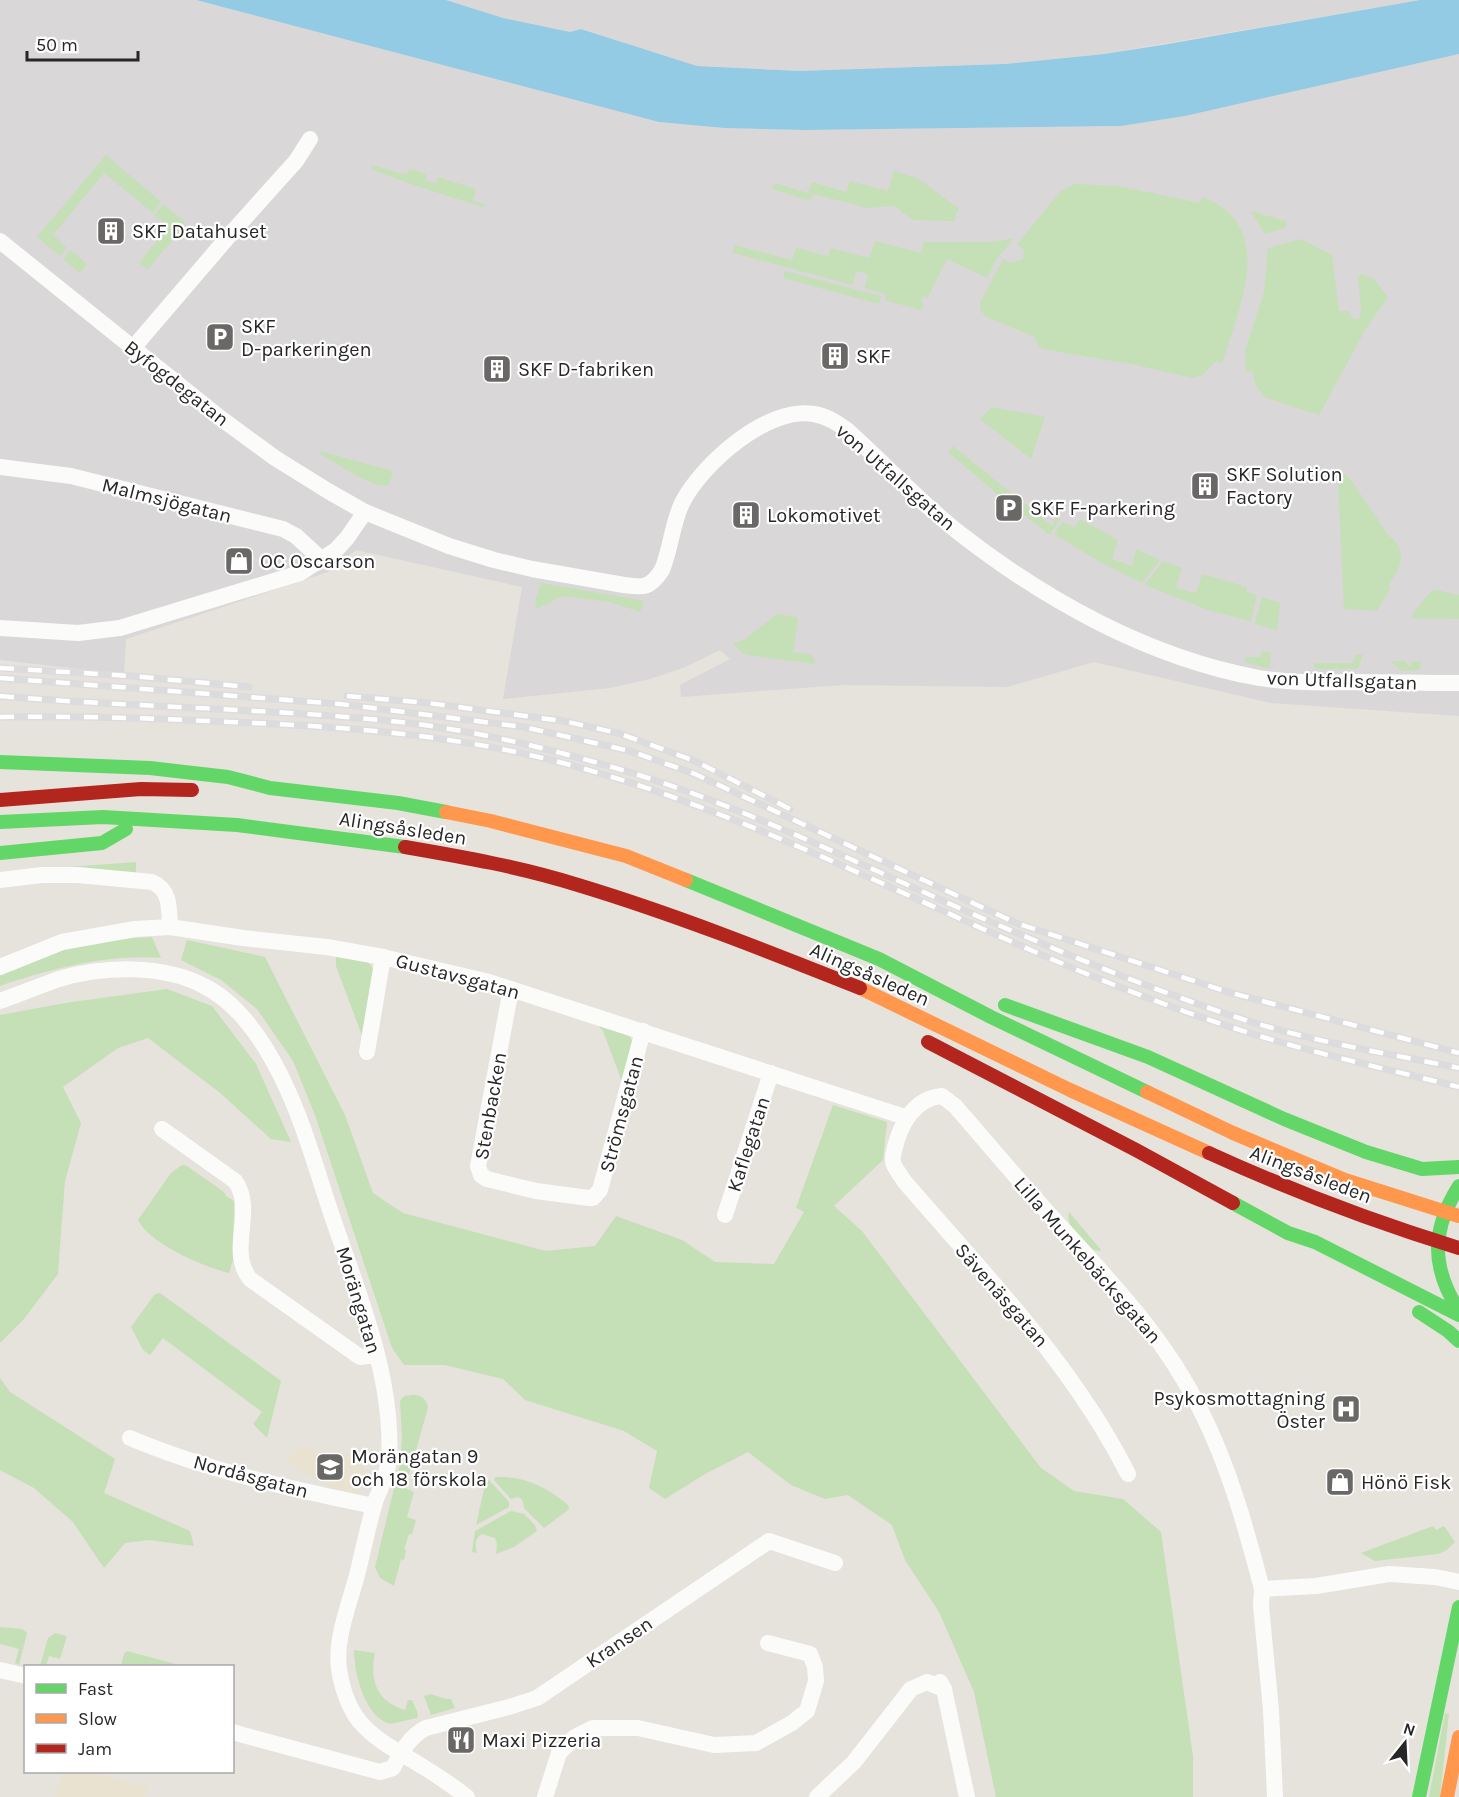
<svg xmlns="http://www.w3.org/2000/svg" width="1459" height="1797" font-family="Karla,sans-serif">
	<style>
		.industrial { fill: #d9d7d8 }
		.education { fill: #e9e2d1 }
		.green { fill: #c5e0b6 }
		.water { fill: #93cae4 }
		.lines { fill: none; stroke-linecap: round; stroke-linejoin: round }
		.street { stroke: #fbfbfa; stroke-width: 16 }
		.fast { stroke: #63d668; stroke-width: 14 }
		.slow { stroke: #ff974d; stroke-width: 14 }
		.jam { stroke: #b3261e; stroke-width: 14 }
		.rail-casing { stroke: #dcdbdd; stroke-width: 7 }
		.rail { stroke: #fff; stroke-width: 4.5; stroke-dasharray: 14; stroke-linecap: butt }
		.labels { text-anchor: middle; stroke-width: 4.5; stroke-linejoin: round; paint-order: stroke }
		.poi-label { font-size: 20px; fill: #272727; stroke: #fff; text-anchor: start }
		.street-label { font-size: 20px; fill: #272727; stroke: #fff }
	</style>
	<rect width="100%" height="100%" fill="#e6e2dc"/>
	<!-- industrial -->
	<g class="industrial">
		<path d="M0,0H196L659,122L724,128L804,130L1121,126L1185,116L1459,54V716L1271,703L1094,662L1007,687L843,685L681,697L680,685L730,659L720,650L683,668L650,679L609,688L503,699L522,587L356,550L328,572L126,639L124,674L0,660Z"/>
		<path d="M446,0H1420L1104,54L1005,64L799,71L697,66L582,29L570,32L503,18Z"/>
	</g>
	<!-- education -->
	<g class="education">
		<path d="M303,1446L329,1457L336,1454L364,1455V1474L356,1495L331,1488L285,1460Z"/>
		<path d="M63,1772H92L148,1787L145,1797H55Z"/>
	</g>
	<!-- green -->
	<g class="green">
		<path d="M106,155L160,201V203L153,213L104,173L53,235L67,248L60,256L37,237Z"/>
		<path d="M372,165L407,175L409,169L427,174L425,181L436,184L438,177L473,188L476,191L473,201L485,204L484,207C446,196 409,184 371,169Z"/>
		<path d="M894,171L919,179L959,209L956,214L955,221L913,220L894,206L867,208L814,194L810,201L772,189L774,183L808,193L812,182L846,192L850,181L888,191Z"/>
		<path d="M1074,184L1118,186L1200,203L1203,197C1279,227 1238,309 1222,364L1217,361L1202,375L1192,378L1136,365L1041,349L1033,336L986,317L981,311L980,303L1003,259L1010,263L1023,259L1024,250L1017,244L1061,191Z"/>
		<path d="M164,205L184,221L185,225L148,269L139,263L168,227L154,215L162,206Z"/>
		<path d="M1251,211L1285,221L1287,225L1284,228L1265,234Z"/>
		<path d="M1014,238L996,260L987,278L947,259L928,297L923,296L921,300L923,304L921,310L885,300L886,294L865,288L868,274L856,271L853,285L733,253L735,245L792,260L796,248L828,256L831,248L869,258L875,241L921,253L924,242H991Z"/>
		<path d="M1301,239L1332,255L1339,311H1349L1352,318L1359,320L1361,310L1358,277L1362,274L1374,279L1388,297L1365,330L1319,415L1264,397L1255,383L1252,371L1246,372L1245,351L1264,292L1268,248Z"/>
		<path d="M70,250L87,264L80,273L63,259Z"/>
		<path d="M785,271L881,296L879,304L783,278Z"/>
		<path d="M992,407L1045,417L1031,459L980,419Z"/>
		<path d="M953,446L1052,526L1056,517L1060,519L1050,535L1004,500L948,452Z"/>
		<path d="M319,451L393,471L389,485C377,491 334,462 321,454Z"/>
		<path d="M1343,473L1351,480L1388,535C1409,551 1401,567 1388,586L1391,588L1377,611L1344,609L1338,480Z"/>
		<path d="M1080,519L1118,540L1112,559L1132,566L1136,549L1160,560L1142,583L1102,563L1054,534L1062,522L1075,527Z"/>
		<path d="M1163,561L1182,568L1176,588L1196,593L1202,574L1247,587L1246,592L1257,595L1251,621L1211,611L1145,585Z"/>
		<path d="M541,583L634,599L644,601L640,612L610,602L562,596L537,609L535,600Z"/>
		<path d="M1433,590H1438L1457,595L1459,594V619L1410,618L1426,597Z"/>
		<path d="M1262,597L1280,603L1277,630L1255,624Z"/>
		<path d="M777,614L796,617L798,620L793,652L812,655L815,661L814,664L747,655L741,652L733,643L744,640Z"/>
		<path d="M1262,652L1271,653L1269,669L1245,662L1246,657H1260Z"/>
		<path d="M1363,654L1358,669H1315L1314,663H1354L1355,655Z"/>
		<path d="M1393,661H1406L1408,666L1411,665L1412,661L1422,662L1419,670L1402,671L1392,663Z"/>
		<path d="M136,862V877L25,870Z"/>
		<path d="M152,937L161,958C106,954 51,969 0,986V973L72,947L114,939Z"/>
		<path d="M187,940L265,957L345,1115L373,1193L403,1213L546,1251L595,1246L616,1216L682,1240L715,1262L774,1264L804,1212L796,1208L833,1105L887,1122L883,1160L834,1206L862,1231L1041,1468L1074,1491L1123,1499L1161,1532L1193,1756V1797H996L974,1692L939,1612L905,1560L892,1525L848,1495L825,1499L791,1485L748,1452L705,1474L665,1499L649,1488L657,1451L624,1431L525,1400L503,1379L445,1365H404L392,1348L315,1115L293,1061L257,1009L221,980L181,960Z"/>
		<path d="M336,954C351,957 371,956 374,973L363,1038L336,966Z"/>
		<path d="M167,989L212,1006L256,1064L291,1142L271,1139L219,1092L148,1038L118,1048L63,1087L81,1123L65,1181L58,1274L23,1320L0,1343V1015L65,1003Z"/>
		<path d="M596,1023L628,1033L632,1041L624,1078L621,1079L603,1031Z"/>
		<path d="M182,1165L187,1166L224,1192L226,1196L234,1201L233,1260L229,1273C204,1267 150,1244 138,1220L171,1173Z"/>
		<path d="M1069,1212L1101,1250L1100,1251L1093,1250C1083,1240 1065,1228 1069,1212Z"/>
		<path d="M160,1293L281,1381L267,1438L253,1424L262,1412L163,1338L150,1355L143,1350L131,1327L155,1294Z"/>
		<path d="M0,1378L10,1392L115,1459L104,1493L190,1531L194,1546L149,1540L125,1543L104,1568L73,1522L34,1488L0,1470Z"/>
		<path d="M411,1395C420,1394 427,1399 428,1408L405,1488L414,1492L407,1517L416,1520L412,1534H409L404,1549L406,1550L404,1560L401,1559L394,1586L380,1578L375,1567L400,1464L402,1437L400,1401L404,1396Z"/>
		<path d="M499,1477C524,1476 548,1488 567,1504L569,1507L568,1510L544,1528L524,1508L522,1499L517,1497L511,1499L494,1480L495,1477Z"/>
		<path d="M489,1480L509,1502V1507L476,1525L485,1485Z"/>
		<path d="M511,1511L524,1514L535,1525L537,1531L514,1547L496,1554L497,1544L495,1538L482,1534C474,1539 475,1545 477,1553L472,1552L475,1531Z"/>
		<path d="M1433,1526L1436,1530L1444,1526L1455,1542L1447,1550L1438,1554L1375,1561L1361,1553Z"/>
		<path d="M0,1627L22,1629L27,1633L19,1665L15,1663L19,1649L0,1644Z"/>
		<path d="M55,1633L67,1636L60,1659L49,1656L46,1666H40L48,1638Z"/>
		<path d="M354,1650L375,1653C369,1680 377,1702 405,1710L408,1700H412L418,1714L417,1718L390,1724C365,1717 354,1674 354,1650Z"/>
		<path d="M127,1651L179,1665L182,1666H121L124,1654Z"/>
		<path d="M431,1694L446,1699H451L455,1708L431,1715L424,1696Z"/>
		<path d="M1445,1713L1449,1714L1440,1797H1429Z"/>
	</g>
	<!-- water -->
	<path class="water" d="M196,0H446L503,18L570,32L581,29L697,66L799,71L1005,64L1104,54L1162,45L1420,0H1459V54L1185,116L1121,126L804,130L724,128L659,122Z"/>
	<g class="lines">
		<!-- street -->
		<g class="street">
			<path d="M0,241L219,417L275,458L328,491L365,512L449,546L494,560L532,569L624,585C644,588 650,588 662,570C671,548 672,524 682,503C702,464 767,406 814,414C827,416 837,423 847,430C885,464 919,501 958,532C1045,600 1149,658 1259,678C1290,683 1323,683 1354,682C1389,682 1424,683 1459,683"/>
			<path d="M133,348L234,230L296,161L310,139"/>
			<path d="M0,467L71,476L283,529L296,536L322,560"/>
			<path d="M0,628L78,633L120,628L300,573L336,550L347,538L365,512"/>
			<path d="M0,880L42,875H78L152,882C171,890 169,909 170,927"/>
			<path d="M0,967L62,942L135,929L170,927L243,938L327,947L383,957L489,982L905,1117"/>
			<path d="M511,989L478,1166L481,1175L487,1179L536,1191L589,1198H593L600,1190L643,1031"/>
			<path d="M0,1001C20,994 39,986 59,979C103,966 163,964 204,986C238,1003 264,1042 281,1076C302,1118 315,1165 330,1210C356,1288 394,1375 389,1459C388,1473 380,1489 375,1502C368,1526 363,1551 357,1575C349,1606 333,1642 340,1675C343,1691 350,1710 360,1722C377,1742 403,1754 425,1768C440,1777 454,1787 467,1797"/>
			<path d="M367,1052L383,957"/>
			<path d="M162,1129L235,1181C256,1209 227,1251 250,1279L360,1357L377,1355"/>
			<path d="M725,1215L771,1073"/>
			<path d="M130,1438C208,1471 292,1489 374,1506"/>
			<path d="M1128,1474C1072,1363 984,1274 904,1181C901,1175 893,1167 893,1161C892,1156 894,1151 895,1147C901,1123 915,1098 942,1096L955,1106C990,1146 1024,1187 1060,1226C1113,1284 1164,1337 1200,1409C1229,1466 1246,1528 1262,1589L1261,1606L1271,1710L1275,1797"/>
			<path d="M1262,1589L1316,1586L1389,1574L1435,1577L1459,1582"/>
			<path d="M0,1670L26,1676"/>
			<path d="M940,1682L944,1689L967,1797"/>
			<path d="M232,1732L380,1772L393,1768C401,1752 410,1736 426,1728L509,1707L537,1698L769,1541L835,1563"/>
			<path d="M545,1797L559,1753L575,1737L593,1728H638L714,1745L756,1743L792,1723L807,1711L816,1681L815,1667L810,1654L768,1643"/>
			<path d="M817,1797L854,1762L911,1689L927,1682L944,1689"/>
		</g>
		<!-- fast -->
		<g class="fast">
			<path d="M0,762L150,768L228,777L270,788L398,803L446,812"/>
			<path d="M0,822L103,817L237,825L405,847"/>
			<path d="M0,853L102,843L126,829"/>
			<path d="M686,880L879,959L991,1017L1147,1092"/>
			<path d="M1005,1005L1148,1057L1284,1119L1366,1152L1422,1169L1459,1167"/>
			<path d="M1459,1186C1431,1230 1431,1267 1459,1311"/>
			<path d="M1233,1203L1288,1233L1315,1242L1459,1315"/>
			<path d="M1419,1312L1448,1331L1459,1341"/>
			<path d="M1419,1797L1459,1607"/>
		</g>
		<!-- slow -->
		<g class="slow">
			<path d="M446,812L491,821L626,856L686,880"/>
			<path d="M860,988L1070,1090L1209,1153"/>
			<path d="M1147,1092L1233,1133L1345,1180L1459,1216"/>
			<path d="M1447,1797L1459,1737"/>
		</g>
		<!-- jam -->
		<g class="jam">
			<path d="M0,800L141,789L192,790"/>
			<path d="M405,847C463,857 521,867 578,885C674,914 767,951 860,988"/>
			<path d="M928,1042L1136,1150L1233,1203"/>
			<path d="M1209,1153C1290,1190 1374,1222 1459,1248"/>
		</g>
		<!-- rail casing -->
		<g class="rail-casing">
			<g id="rail">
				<path d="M0,668L131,676L249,687"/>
				<path d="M0,678L340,704L524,727L630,751L695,774L1016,923L1228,992L1459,1053"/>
				<path d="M0,696C127,707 254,708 381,720C457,727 532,744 605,765C752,806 888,880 1029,938C1097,967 1166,994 1236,1017C1308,1041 1385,1053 1459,1068"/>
				<path d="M347,696L428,703L563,721L618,733L695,761L790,809"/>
				<path d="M0,717C77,716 153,718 229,722C339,726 448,734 555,761C741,808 910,901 1087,974C1146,998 1205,1020 1266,1038C1330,1057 1395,1071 1459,1087"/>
			</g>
		</g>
		<!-- rail -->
		<use href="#rail" class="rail"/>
	</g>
	<!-- icons -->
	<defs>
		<g id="building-square" transform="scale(1.5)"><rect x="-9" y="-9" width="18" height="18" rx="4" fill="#6a6866" stroke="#fff"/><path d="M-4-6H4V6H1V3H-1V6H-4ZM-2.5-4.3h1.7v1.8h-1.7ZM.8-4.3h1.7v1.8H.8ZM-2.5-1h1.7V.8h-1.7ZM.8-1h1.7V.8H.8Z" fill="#fff"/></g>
		<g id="parking-square" transform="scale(1.5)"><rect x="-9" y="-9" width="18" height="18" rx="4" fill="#6a6866" stroke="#fff"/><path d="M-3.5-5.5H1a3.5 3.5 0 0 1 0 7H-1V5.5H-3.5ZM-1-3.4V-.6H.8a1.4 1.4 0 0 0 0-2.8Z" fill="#fff"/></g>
		<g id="shop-square" transform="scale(1.5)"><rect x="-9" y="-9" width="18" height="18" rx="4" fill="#6a6866" stroke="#fff"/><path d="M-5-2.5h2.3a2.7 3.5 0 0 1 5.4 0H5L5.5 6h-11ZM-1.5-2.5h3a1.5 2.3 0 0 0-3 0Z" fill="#fff"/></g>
		<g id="hospital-square" transform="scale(1.5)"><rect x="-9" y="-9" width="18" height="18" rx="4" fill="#6a6866" stroke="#fff"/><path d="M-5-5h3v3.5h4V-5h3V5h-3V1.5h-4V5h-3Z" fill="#fff"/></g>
		<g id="school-square" transform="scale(1.5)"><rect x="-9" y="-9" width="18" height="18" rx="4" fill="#6a6866" stroke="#fff"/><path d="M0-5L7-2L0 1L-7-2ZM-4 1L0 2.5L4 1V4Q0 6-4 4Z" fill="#fff"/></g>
		<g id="restaurant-square" transform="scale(1.5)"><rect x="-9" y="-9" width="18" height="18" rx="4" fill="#6a6866" stroke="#fff"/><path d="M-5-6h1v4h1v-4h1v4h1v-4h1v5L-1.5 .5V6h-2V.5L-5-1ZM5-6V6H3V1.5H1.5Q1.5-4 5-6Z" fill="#fff"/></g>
	</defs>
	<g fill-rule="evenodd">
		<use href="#building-square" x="111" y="231"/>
		<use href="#parking-square" x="220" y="337"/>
		<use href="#building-square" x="835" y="356"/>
		<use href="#building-square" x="497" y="369"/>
		<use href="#building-square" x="1205" y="486"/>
		<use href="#parking-square" x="1009" y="508"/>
		<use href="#building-square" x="746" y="515"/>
		<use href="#shop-square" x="239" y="561"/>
		<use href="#hospital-square" x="1346" y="1409"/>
		<use href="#school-square" x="330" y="1467"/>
		<use href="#shop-square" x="1340" y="1482"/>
		<use href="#restaurant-square" x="461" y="1740"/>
	</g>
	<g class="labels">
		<!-- poi labels -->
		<g class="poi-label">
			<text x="132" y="238">SKF Datahuset</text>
			<text x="241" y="333">SKF<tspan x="241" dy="23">D-parkeringen</tspan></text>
			<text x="856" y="363">SKF</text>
			<text x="518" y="376">SKF D-fabriken</text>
			<text x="1226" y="481">SKF Solution<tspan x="1226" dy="23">Factory</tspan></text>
			<text x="1030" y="515">SKF F-parkering</text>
			<text x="767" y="522">Lokomotivet</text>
			<text x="260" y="568">OC Oscarson</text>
			<text x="1325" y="1405" text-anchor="end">Psykosmottagning<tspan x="1325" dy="23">Öster</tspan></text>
			<text x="351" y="1463">Morängatan 9<tspan x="351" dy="23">och 18 förskola</tspan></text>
			<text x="1361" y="1489">Hönö Fisk</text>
			<text x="482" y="1747">Maxi Pizzeria</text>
		</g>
		<!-- street labels -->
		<g class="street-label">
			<text transform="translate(177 383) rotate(38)" y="7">Byfogdegatan</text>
			<text transform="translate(896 477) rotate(41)" y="7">von Utfallsgatan</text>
			<text transform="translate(167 500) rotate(14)" y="7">Malmsjögatan</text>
			<text transform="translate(1342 680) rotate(2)" y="7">von Utfallsgatan</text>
			<text transform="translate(403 828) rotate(9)" y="7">Alingsåsleden</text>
			<text transform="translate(870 974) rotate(24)" y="7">Alingsåsleden</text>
			<text transform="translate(458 976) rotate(15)" y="7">Gustavsgatan</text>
			<text transform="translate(490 1106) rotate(-80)" y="7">Stenbacken</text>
			<text transform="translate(621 1114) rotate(-75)" y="7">Strömsgatan</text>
			<text transform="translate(748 1144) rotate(-72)" y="7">Kaflegatan</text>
			<text transform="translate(1311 1174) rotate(21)" y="7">Alingsåsleden</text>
			<text transform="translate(1088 1260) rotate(49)" y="7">Lilla Munkebäcksgatan</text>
			<text transform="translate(1002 1295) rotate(49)" y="7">Sävenäsgatan</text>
			<text transform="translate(359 1300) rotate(73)" y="7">Morängatan</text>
			<text transform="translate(251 1476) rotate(15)" y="7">Nordåsgatan</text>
			<text transform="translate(619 1642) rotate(-34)" y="7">Kransen</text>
		</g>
	</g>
	<!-- legend -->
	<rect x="24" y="1665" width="210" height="108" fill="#ffffff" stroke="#a9a9a9" stroke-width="1.5"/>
	<rect x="36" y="1684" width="30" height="9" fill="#63d668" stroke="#a9a9a9" stroke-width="1.5"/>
	<text x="78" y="1695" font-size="18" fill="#272727">Fast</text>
	<rect x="36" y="1714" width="30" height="9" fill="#ff974d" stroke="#a9a9a9" stroke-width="1.5"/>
	<text x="78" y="1725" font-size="18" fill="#272727">Slow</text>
	<rect x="36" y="1744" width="30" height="9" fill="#b3261e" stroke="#a9a9a9" stroke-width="1.5"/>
	<text x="78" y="1755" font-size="18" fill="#272727">Jam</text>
	<!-- north arrow -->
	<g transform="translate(1405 1743) rotate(18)" stroke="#ffffff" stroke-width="4.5" paint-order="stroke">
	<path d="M0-4.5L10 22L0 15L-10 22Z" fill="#272727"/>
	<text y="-9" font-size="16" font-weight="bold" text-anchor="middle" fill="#272727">N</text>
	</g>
	<!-- scale -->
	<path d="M27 51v9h111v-9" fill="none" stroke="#272727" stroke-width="3"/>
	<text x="36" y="51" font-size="18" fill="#272727" stroke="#ffffff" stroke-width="4.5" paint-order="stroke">50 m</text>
</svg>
